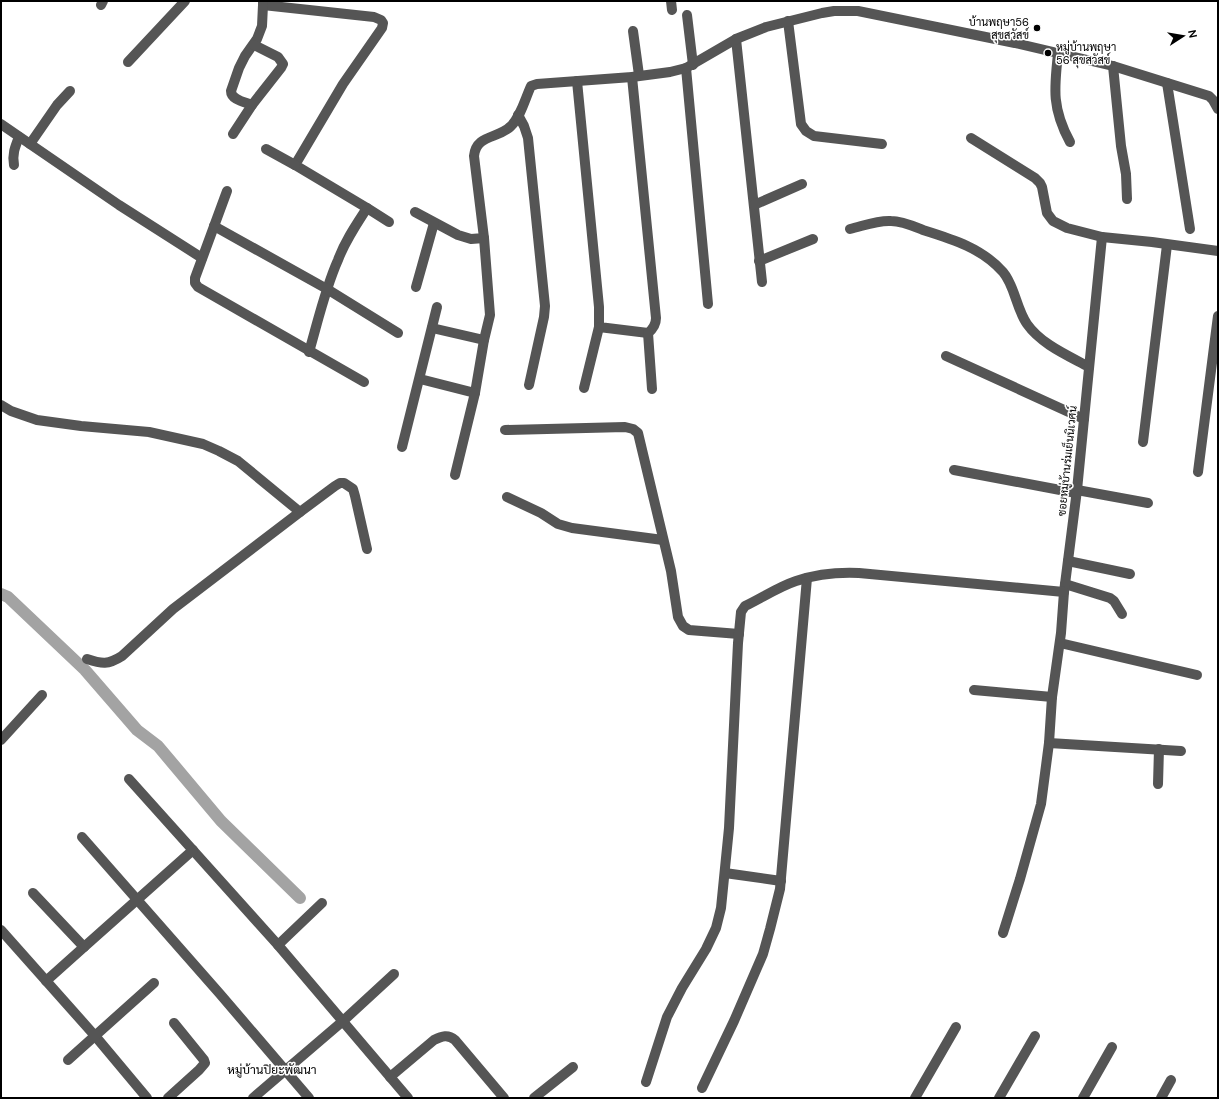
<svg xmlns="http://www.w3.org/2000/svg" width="1219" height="1099" font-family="'DM Sans',Sarabun,sans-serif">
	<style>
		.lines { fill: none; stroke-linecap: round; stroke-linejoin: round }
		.canal { stroke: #a3a3a3; stroke-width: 12 }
		.minor { stroke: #555; stroke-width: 10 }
		.poi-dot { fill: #000; stroke: #fff; stroke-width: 1.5 }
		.labels { text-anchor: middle; stroke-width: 3; stroke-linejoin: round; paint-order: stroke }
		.poi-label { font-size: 11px; fill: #000; stroke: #fff; text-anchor: end }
		.street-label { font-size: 11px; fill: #000; stroke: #fff }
		.neighbourhood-label { font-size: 12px; fill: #000; stroke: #fff }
	</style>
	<rect width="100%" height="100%" fill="#fff"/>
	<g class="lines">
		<!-- canal -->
		<path class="canal" d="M1,594L8,597L85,670L137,730L158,746L221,821L300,898"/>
		<!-- minor -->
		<g class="minor">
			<path d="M263,1V5L374,17L381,20L383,23L382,28L343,84L295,165L367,208C356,225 345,241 338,260C325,289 318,321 309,352"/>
			<path d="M671,1L672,10"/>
			<path d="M101,5L103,1"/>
			<path d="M687,15L693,65"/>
			<path d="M788,21L801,124L806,131L814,136L882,144"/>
			<path d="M633,31L639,75"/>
			<path d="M736,39L762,282"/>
			<path d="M1058,54C1054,89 1052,109 1070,142"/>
			<path d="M128,62L185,1"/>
			<path d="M1113,66L1121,146L1126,174L1127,199"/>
			<path d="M686,68L708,304"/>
			<path d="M577,81L599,307V327L648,333C653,329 656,325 656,318L632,77"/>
			<path d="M1167,83L1190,229"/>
			<path d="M252,105C245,102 231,100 231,91L239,68L245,56L257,39L262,26L263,5"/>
			<path d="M518,115L524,126L528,138L545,306L544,317L529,385"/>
			<path d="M1,124L119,205L202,258"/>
			<path d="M233,134L252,105L281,68L283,64L278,57L254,45"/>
			<path d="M971,138L1035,178L1040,183L1042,187L1047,213L1053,221L1067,228L1102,237"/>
			<path d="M30,144L57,105L70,91"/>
			<path d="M266,149L295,165"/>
			<path d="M14,165C12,154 15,147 19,137"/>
			<path d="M227,191L195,278V283L198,287L364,382"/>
			<path d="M754,205L802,184"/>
			<path d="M367,208L389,222"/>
			<path d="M415,212L458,235L471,239L484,238L474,156C476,134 499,139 511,126C521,116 525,99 531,86L537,84L632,77L670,72L686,68L736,39L766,27L822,13L834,11H858L1015,43L1113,66L1209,96L1213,100L1218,109"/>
			<path d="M214,226L327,289L398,333"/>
			<path d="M850,229C863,226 878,220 891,221C902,221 913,226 923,230C952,239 982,248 1003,272C1015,286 1016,308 1027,324C1041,344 1067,355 1089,367"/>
			<path d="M759,261L813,239"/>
			<path d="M416,287L434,223"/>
			<path d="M432,328L484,340"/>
			<path d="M648,333L652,389"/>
			<path d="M946,356L1084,419"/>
			<path d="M420,379L475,393L484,340L490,315L484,238"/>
			<path d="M584,388L599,327"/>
			<path d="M1,405L11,411L37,420L81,426L149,432L203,444L219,451L238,461L300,512L335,486L340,483H344L353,489L355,496L367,549"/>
			<path d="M505,430L625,427L633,429L638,433L671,571L678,617L683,626L689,630L739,634"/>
			<path d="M1143,442L1167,245"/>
			<path d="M402,447L437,307"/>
			<path d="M954,470L1076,493"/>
			<path d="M1198,472L1218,316"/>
			<path d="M455,475L475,393"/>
			<path d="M1077,490L1148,503"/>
			<path d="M507,497L541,513L558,524L572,528L663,540"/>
			<path d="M1068,561L1130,574"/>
			<path d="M1065,584L1110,598L1114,601L1122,614"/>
			<path d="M1060,643L1197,675"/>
			<path d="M87,659C102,664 108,665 122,656L173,609L300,512"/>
			<path d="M974,690L1052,697"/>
			<path d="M1,740L42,695"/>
			<path d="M1049,743L1181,751"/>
			<path d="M129,779L278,945L408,1098"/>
			<path d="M1158,784L1159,749"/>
			<path d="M82,837L220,994L309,1098"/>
			<path d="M725,873L781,881"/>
			<path d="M33,893L84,947L46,981"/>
			<path d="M1,930L96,1037L147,1098"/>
			<path d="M1003,933L1020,879L1041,804L1049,743L1052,697L1061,633L1064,592L1077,490L1102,237L1152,242L1218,251"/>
			<path d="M278,945L322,903"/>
			<path d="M84,947L193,850"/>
			<path d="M68,1060L154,983"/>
			<path d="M390,1077L434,1040C442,1036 448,1034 455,1040L504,1098"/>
			<path d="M646,1082L667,1017L682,988L706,949L716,928L721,908L729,828L738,643L741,612L745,606C762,598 778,587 796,581C817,574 837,572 859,573L1064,592"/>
			<path d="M702,1088L734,1021L763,954L770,929L780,889L807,578"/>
			<path d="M168,1098L199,1070L205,1063L204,1060L174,1023"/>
			<path d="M253,1098L343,1021L394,974"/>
			<path d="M534,1098L573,1067"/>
			<path d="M915,1098L956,1027"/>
			<path d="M999,1098L1035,1036"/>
			<path d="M1083,1098L1112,1047"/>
			<path d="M1161,1098L1171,1080"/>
		</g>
	</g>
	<!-- markers -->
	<g class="poi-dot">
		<circle cx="1037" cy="28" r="4"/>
		<circle cx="1048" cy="53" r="4"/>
	</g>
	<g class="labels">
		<!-- poi labels -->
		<g class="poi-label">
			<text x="1029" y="26">บ้านพฤษา56<tspan x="1029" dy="13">สุขสวัสข์</tspan></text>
			<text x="1056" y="51" text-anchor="start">หมู่บ้านพฤษา<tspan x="1056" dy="13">56 สุขสวัสข์</tspan></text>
		</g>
		<!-- street labels -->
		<g class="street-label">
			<text transform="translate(1067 461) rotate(-84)" y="4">ซอยหมู่บ้านร่มเย็นนิเวศน์</text>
		</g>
		<!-- neighbourhood labels -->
		<g class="neighbourhood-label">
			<text x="272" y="1074">หมู่บ้านปิยะพัฒนา</text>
		</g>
	</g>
	<!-- border -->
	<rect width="1219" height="1099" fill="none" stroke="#000000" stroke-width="4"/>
	<!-- north arrow -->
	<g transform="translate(1183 36) rotate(78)" stroke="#ffffff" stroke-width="3" paint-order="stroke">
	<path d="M0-3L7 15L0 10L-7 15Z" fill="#000000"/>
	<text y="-6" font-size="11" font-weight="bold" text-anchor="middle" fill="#000000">N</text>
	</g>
</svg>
